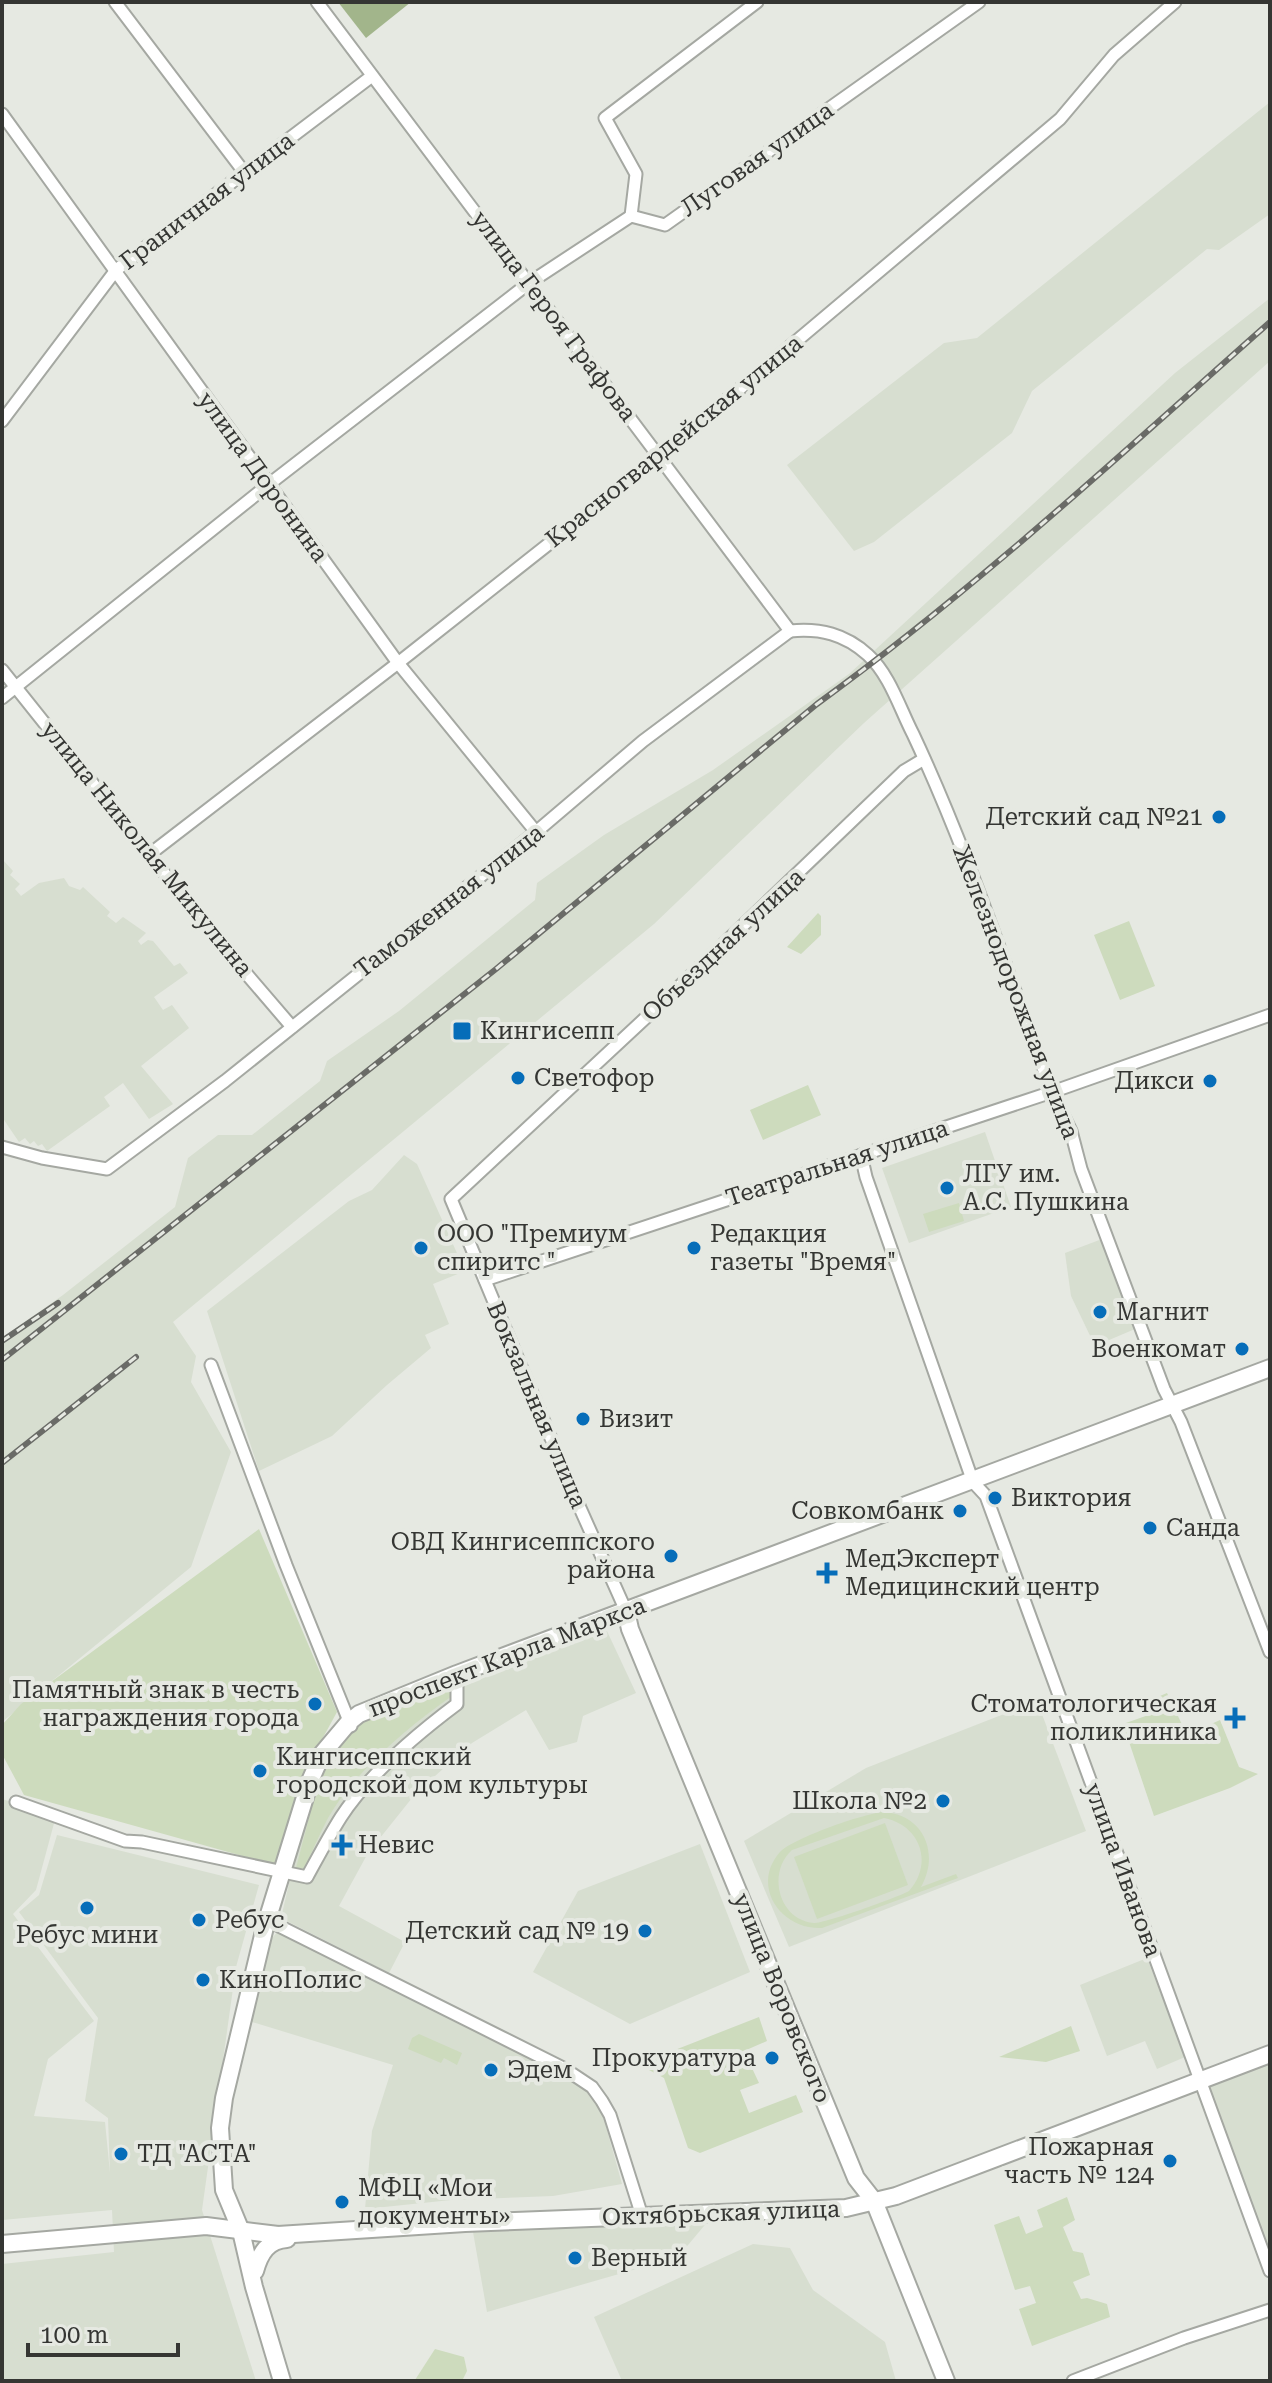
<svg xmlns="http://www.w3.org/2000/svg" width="1272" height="2383" font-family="'Roboto Serif',serif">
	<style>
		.built { fill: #d7ded0 }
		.green { fill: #cddbbd; fill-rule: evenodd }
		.forest { fill: #a2b58b }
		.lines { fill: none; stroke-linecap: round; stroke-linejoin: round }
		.street-casing { stroke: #a5a8a2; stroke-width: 15 }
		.secondary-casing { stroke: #a5a8a2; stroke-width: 20 }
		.street { stroke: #fff; stroke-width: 11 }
		.secondary { stroke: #fff; stroke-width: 16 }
		.rail-casing { stroke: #6a6b67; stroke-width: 6 }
		.rail { stroke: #e6e9e2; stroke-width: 3; stroke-dasharray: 9; stroke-linecap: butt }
		.poi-dot { fill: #066db9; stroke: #e6e9e2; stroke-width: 3 }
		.labels { text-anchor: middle; stroke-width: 8; stroke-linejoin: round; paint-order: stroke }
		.street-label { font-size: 24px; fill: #353633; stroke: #e6e9e2 }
		.poi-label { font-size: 24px; fill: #353633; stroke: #e6e9e2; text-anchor: start }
	</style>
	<rect width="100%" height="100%" fill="#e6e9e2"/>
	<!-- built -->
	<g class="built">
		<path d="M1270,102V214L1219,250L1207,249L1032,391L1012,433L874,542L854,551L787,465L944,343L977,338Z"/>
		<path d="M1270,298V361L864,723L654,924L173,1322L196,1356L191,1382L231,1452L191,1567L2,1722V1338L63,1295L175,1207L188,1158L218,1135H252L320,1081L327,1061L399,1011L535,900L537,883L604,835L713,770L849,674L1175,373Z"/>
		<path d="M2,859L13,871L10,875L20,884L15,889L21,896L39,883L64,878L69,886L80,890L83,887L110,912L107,916L116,923L123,917L146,933L138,941L141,945L148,940L153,941L174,966L180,963L188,973L154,997L163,1010L172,1005L189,1028L141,1066L173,1104L149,1119L123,1083L104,1097L110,1106L47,1151L42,1144L38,1146L34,1141L30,1144L25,1138L19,1142L2,1117Z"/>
		<path d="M985,1132L1011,1207L909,1243L882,1168Z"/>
		<path d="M404,1155L417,1164L465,1271L433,1284L449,1324L425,1335L431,1348L387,1385L332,1436L259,1471L207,1311L349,1201L372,1190Z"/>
		<path d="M1102,1239L1135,1329L1095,1346L1071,1296L1065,1253Z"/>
		<path d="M606,1629L636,1693L583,1716L577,1742L549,1750L526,1710L472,1743L416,1793L368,1853L339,1906L405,1942L389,1973L281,1918L312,1785L326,1755L351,1732L361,1718L414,1695L451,1691Z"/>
		<path d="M1037,1701L1086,1831L789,1947L744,1841L866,1768Z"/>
		<path d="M2,1799L56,1816L36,1890L13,1914L94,2021L48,2059L34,2116L105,2122L110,2173L108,2118L85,2101L98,2018L19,1912L39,1895L57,1835L259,1885L236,1967L202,2210L256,2381H2V2264L114,2252L112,2210L2,2220Z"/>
		<path d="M700,1844L750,1972L630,2024L533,1972L578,1891Z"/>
		<path d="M278,1931L556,2069L599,2101L622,2184L553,2196L451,2200L365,2209L372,2131L393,2065L249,2021L268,1943Z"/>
		<path d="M1147,1958L1185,2057L1157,2069L1145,2041L1107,2056L1080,1985Z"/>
		<path d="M1270,2054V2274L1200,2081Z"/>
		<path d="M709,2220L678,2257L487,2312L473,2232Z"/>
		<path d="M753,2244L790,2248L813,2290L885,2342L896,2381H622L594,2317Z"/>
	</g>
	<!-- green -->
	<g class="green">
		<path d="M818,913L821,916V935L801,954L787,947Z"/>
		<path d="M1129,921L1155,986L1120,1000L1094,935Z"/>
		<path d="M808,1085L821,1115L763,1140L750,1110Z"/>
		<path d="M959,1203L964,1221L929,1232L923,1214Z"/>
		<path d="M259,1529L337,1712L309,1763L278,1866L24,1795L2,1754V1725L21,1704Z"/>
		<path d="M451,1691L452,1696C409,1726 354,1772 328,1818C319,1835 312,1852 304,1869L296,1868L310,1814L312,1785L326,1755L351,1732L361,1718L414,1695Z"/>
		<path d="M1167,1693L1187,1735L1220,1720L1239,1767L1258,1774L1230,1788L1154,1816L1123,1724L1157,1712L1153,1699Z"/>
		<path d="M883,1812C924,1814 940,1854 921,1887L956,1874L958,1878L822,1928C781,1930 750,1886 780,1852C794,1838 862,1814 883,1812ZM884,1818C920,1825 934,1863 909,1891C896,1898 826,1923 814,1923C778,1920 767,1872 792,1850Z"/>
		<path d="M885,1823L908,1885L817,1919L794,1857Z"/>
		<path d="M759,2017L767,2041L744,2051L759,2083L740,2090L749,2113L796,2095L803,2112L700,2153L688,2148L664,2078L649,2070L657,2057Z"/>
		<path d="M1071,2026L1080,2051L1046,2062L999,2057Z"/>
		<path d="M419,2034L462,2053L457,2065L444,2058L441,2063L408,2049L412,2038Z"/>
		<path d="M1067,2197L1075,2220L1063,2227L1073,2251L1083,2253L1090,2275L1073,2282L1081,2299L1087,2298L1107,2304L1110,2317L1032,2346L1019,2309L1036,2303L1030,2286L1015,2290L994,2225L1019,2216L1026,2234L1043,2227L1037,2210Z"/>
		<path d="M435,2349L464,2357L467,2371L462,2381L415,2380Z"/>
	</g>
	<!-- forest -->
	<path class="forest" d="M338,2H411L366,38Z"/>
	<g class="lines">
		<!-- street casing -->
		<g class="street-casing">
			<g id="street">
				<path d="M115,2L244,172"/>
				<path d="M317,2L790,631"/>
				<path d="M2,114L398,663L536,832"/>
				<path d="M631,216L636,174L605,118L757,2"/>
				<path d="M2,421L116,270L372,76"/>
				<path d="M790,631C820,628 845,634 868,655C890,675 900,709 913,734C967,849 1007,972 1052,1092L1071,1131L1081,1169L1164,1389L1181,1422L1270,1652"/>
				<path d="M2,670L220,943L292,1027"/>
				<path d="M2,698L268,485L529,283L631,216L665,225L979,2"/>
				<path d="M150,854L398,663L660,456L1060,119L1114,55L1175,2"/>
				<path d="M2,1147L42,1158L107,1169L225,1081L536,832L643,741L790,631"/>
				<path d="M861,1155L866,1177L973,1482L986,1496L1270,2271"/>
				<path d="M485,1280L1052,1092L1270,1015"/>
				<path d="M211,1365L286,1565L351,1726"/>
				<path d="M626,1611L580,1508L451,1199L682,984L904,771L924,759"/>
				<path d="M16,1802L125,1841L142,1842L307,1877C318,1857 329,1836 341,1817C369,1774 417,1734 457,1704V1674"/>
				<path d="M267,1920L565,2069L592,2087L602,2101L610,2115L642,2216"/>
				<path d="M1073,2381L1184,2338L1270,2310"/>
			</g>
		</g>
		<!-- secondary casing -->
		<g class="secondary-casing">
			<g id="secondary">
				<path d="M626,1611L630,1629L856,2178L874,2201L946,2381"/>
				<path d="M2,2244L206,2226L278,2235L465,2223L846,2208L896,2196L1270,2054"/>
				<path d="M255,2271C260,2253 268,2240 287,2239"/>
				<path d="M282,2381L254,2287L241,2231L224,2190L220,2128L224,2098L265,1927L310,1781L322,1754L349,1722L359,1714L457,1674L1270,1368"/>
			</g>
		</g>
		<!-- street -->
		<use href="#street" class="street"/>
		<!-- secondary -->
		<use href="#secondary" class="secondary"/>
		<!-- rail casing -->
		<g class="rail-casing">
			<g id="rail">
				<path d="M2,1341L58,1303"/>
				<path d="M2,1360L496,969L817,704C977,588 1122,453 1270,322"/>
				<path d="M2,1463L136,1357"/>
			</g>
		</g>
		<!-- rail -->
		<use href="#rail" class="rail"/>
	</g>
	<!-- markers -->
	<g class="poi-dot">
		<circle cx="1219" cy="817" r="8"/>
		<rect x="452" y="1021" width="20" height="20" rx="4"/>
		<circle cx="518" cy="1078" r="8"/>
		<circle cx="1210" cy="1081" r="8"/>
		<circle cx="947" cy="1188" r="8"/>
		<circle cx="421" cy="1248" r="8"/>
		<circle cx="694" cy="1248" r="8"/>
		<circle cx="1100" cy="1312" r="8"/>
		<circle cx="1242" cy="1349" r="8"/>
		<circle cx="583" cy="1419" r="8"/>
		<circle cx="995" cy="1498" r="8"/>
		<circle cx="960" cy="1511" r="8"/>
		<circle cx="1150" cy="1528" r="8"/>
		<circle cx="671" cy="1556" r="8"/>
		<path d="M823 1561h8v8h8v8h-8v8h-8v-8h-8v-8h8z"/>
		<circle cx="315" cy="1704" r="8"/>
		<path d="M1231 1706h8v8h8v8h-8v8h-8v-8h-8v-8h8z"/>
		<circle cx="260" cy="1771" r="8"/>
		<circle cx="943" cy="1801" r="8"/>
		<path d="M338 1833h8v8h8v8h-8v8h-8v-8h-8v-8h8z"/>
		<circle cx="87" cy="1908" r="8"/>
		<circle cx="199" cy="1920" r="8"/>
		<circle cx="645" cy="1931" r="8"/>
		<circle cx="203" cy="1980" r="8"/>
		<circle cx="772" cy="2058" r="8"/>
		<circle cx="491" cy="2070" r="8"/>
		<circle cx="121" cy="2154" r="8"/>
		<circle cx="1170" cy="2161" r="8"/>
		<circle cx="342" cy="2202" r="8"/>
		<circle cx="575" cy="2258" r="8"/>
	</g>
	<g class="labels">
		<!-- street labels -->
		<g class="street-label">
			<text transform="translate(757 159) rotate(-35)" y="8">Луговая улица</text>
			<text transform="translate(207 201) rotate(-37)" y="8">Граничная улица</text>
			<text transform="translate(554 316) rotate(53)" y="8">улица Героя Графова</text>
			<text transform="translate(674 441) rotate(-39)" y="8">Красногвардейская улица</text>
			<text transform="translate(263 477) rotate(54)" y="8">улица Доронина</text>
			<text transform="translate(147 849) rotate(51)" y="8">улица Николая Микулина</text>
			<text transform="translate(449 901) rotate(-38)" y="8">Таможенная улица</text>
			<text transform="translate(723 945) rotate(-43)" y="8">Объездная улица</text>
			<text transform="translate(1016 992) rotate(69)" y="8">Железнодорожная улица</text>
			<text transform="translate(837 1163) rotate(-18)" y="8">Театральная улица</text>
			<text transform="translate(537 1405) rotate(67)" y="8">Вокзальная улица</text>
			<text transform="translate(507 1657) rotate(-21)" y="8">проспект Карла Маркса</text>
			<text transform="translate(1123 1870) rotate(70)" y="8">улица Иванова</text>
			<text transform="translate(782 1998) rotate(68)" y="8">улица Воровского</text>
			<text transform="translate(721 2213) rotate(-2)" y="8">Октябрьская улица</text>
		</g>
		<!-- poi labels -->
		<g class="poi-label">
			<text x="1203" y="825" text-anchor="end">Детский сад №21</text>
			<text x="480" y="1039">Кингисепп</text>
			<text x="534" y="1086">Светофор</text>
			<text x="1194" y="1089" text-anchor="end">Дикси</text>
			<text x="963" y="1182">ЛГУ им.<tspan x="963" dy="28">А.С. Пушкина</tspan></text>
			<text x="437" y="1242">ООО "Премиум<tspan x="437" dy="28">спиритс "</tspan></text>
			<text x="710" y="1242">Редакция<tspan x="710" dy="28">газеты "Время"</tspan></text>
			<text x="1116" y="1320">Магнит</text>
			<text x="1226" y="1357" text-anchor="end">Военкомат</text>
			<text x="599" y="1427">Визит</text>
			<text x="1011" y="1506">Виктория</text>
			<text x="944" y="1519" text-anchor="end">Совкомбанк</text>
			<text x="1166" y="1536">Санда</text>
			<text x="655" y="1550" text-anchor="end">ОВД Кингисеппского<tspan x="655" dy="28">района</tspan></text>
			<text x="845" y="1567">МедЭксперт<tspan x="845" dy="28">Медицинский центр</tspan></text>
			<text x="299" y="1698" text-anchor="end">Памятный знак в честь<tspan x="299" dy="28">награждения города</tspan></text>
			<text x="1217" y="1712" text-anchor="end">Стоматологическая<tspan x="1217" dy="28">поликлиника</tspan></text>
			<text x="276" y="1765">Кингисеппский<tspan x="276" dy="28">городской дом культуры</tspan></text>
			<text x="927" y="1809" text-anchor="end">Школа №2</text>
			<text x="358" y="1853">Невис</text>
			<text x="215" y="1928">Ребус</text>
			<text x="629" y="1939" text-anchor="end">Детский сад № 19</text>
			<text x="87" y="1943" text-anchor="middle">Ребус мини</text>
			<text x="219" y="1988">КиноПолис</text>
			<text x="756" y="2066" text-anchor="end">Прокуратура</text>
			<text x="507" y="2078">Эдем</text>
			<text x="1154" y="2155" text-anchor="end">Пожарная<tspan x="1154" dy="28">часть № 124</tspan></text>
			<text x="137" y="2162">ТД "АСТА"</text>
			<text x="358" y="2196">МФЦ «Мои<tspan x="358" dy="28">документы»</tspan></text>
			<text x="591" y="2266">Верный</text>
		</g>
	</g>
	<!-- border -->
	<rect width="1272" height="2383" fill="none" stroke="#353633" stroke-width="8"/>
	<!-- scale -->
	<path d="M28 2343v12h150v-12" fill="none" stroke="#353633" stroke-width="4"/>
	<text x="40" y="2343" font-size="24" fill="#353633" stroke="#e6e9e2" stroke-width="6" paint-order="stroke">100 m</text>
</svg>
